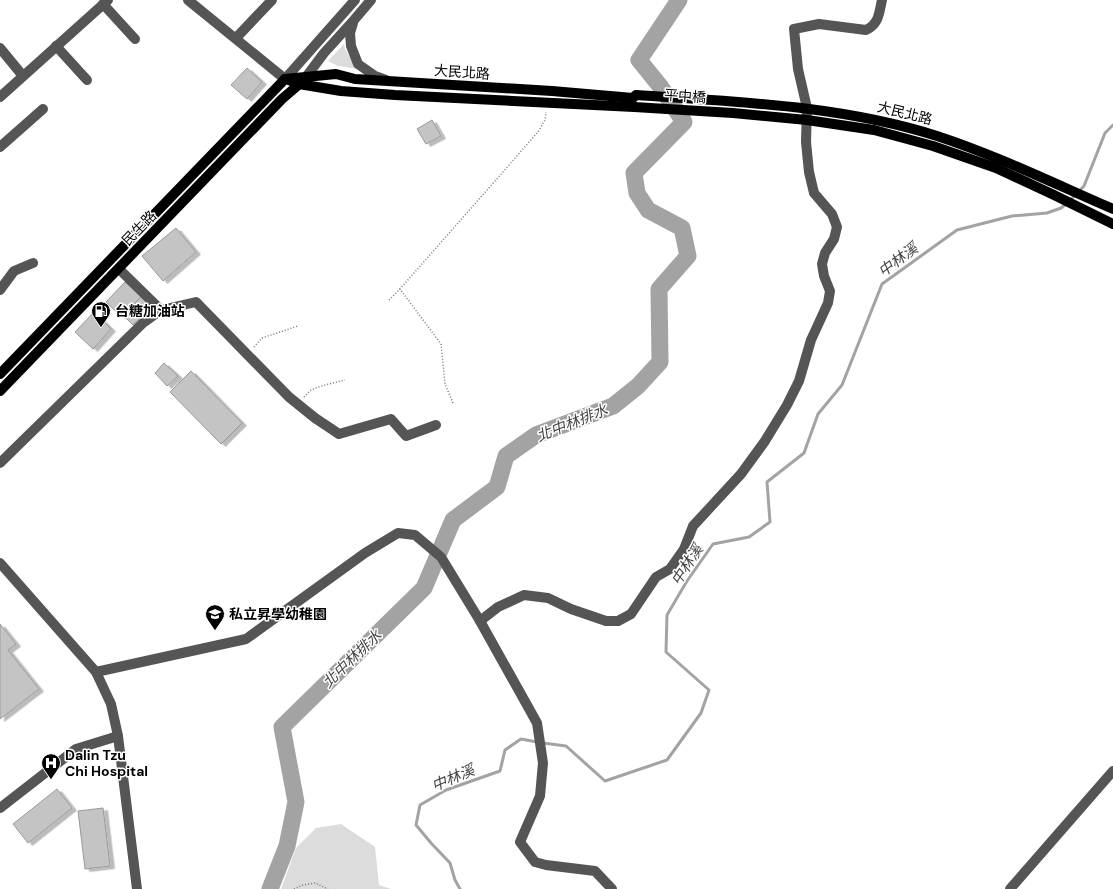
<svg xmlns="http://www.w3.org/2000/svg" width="1113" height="889" font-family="'DM Sans','Noto Sans TC',sans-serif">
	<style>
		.green { fill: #dcdcdc }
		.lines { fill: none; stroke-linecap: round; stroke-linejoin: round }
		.stream { stroke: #a3a3a3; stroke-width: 3 }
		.river { stroke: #a3a3a3; stroke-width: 17 }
		.building { fill: #c4c4c4; stroke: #999; filter: url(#shadow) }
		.path { stroke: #777; stroke-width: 1.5; stroke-dasharray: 1 2; stroke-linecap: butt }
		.minor { stroke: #555; stroke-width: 10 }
		.major { stroke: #000; stroke-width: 10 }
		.labels { text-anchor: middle; stroke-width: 3; stroke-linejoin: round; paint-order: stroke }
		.street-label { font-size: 14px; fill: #000; stroke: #fff }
		.poi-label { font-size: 14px; font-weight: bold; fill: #000; stroke: #fff; text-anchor: start }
		.water-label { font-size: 15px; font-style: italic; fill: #444; stroke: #fff }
	</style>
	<defs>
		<filter id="shadow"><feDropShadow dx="4.5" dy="2.5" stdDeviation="0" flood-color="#0004"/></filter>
	</defs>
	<rect width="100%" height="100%" fill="#fff"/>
	<!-- green -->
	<g class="green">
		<path d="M344,44L345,49L357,69L338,66L328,61Z"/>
		<path d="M341,824L375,847L379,885L391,889H281L296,848L316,828Z"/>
	</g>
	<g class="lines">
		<!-- stream -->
		<g class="stream">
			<path d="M1070,200L1084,186L1105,133L1113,125"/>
			<path d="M543,743L566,746L605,781L667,760L701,713L709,690L666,652L667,615L687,581L713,544L749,537L770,522L767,482L804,453L818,414L842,385L882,284L957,230L1012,216L1047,213L1061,208L1066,204"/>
			<path d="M460,889L455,880L450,863L431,843L416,825L420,805L446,790L500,771L505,750L521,739L537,742"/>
		</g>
		<!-- river -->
		<path class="river" d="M270,889L287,846L296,802L282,727L424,588L453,520L497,487L506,456L536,435L613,406L638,386L660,362L659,289L688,256L682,228L648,210L637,193L634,173L684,122L660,86L639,60L679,0"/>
	</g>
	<!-- building -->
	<g class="building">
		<path d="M247,68L262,82L247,99L231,85Z"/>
		<path d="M432,120L441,136L426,144L417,129Z"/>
		<path d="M176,228L196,252L163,281L142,256Z"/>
		<path d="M125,282L141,297L122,317L106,302Z"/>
		<path d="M141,297L150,307L133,325L123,315Z"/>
		<path d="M94,312L111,329L93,349L75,332Z"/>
		<path d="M164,363L178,376L167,386L155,373Z"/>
		<path d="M191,371L242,423L221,444L170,392Z"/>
		<path d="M0,624L16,644L8,650L39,689L0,719Z"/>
		<path d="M57,789L72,808L28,843L13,824Z"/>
		<path d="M103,808L110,866L85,869L78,811Z"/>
	</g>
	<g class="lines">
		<!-- path -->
		<g class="path">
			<path d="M389,300L400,289"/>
			<path d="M254,347L262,338L298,326"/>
			<path d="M304,397L311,390L321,386L345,380"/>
			<path d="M453,403L445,384L441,344L400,289L538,132L545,120L546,112"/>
			<path d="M294,889L303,885L315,883L328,889"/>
		</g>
		<!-- minor -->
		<g class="minor">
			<path d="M188,0L285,79L355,0"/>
			<path d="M103,4L135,39"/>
			<path d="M353,23L350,33L351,46L358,64L375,76L386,80"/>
			<path d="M236,38L272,0"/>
			<path d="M56,46L87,80"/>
			<path d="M0,48L23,76"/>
			<path d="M306,77L324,53L354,20L371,0"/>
			<path d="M0,97L108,0"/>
			<path d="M0,147L43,109"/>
			<path d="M119,269L161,310"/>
			<path d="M0,290L14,271L33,263"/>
			<path d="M0,463L143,323L161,310L196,302L289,397L315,418L339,434L391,419L406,436L436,425"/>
			<path d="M0,563L96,672L111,704L118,736L137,889"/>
			<path d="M480,621L498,607L524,595L548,598L571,609L606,621H618L631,614L656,577L670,569L684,549L693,526L741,474L765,441L787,405L799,381L811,340L828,303L830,291L824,276L822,264L825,253L834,239L837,227L832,214L814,193L809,172L806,142L807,108L798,69L794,29L819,24L866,30C879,24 879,13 882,0"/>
			<path d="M96,672L246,639L365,553L398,533L415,535L441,557L480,621L537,723L543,763L540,796L520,842L535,862L546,865L595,871L612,889"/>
			<path d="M0,808L76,749L118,736"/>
			<path d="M1010,889L1113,771"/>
		</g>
		<!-- major -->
		<g class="major">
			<path d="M285,79L336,74L355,79L552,91L633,98L636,95C737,102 840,105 937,136C998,156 1055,184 1113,209"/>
			<path d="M289,80L299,84L341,91L395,95L634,107L733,113L807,120L874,130L933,146L996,168L1054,195L1113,224"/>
			<path d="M0,374L285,79"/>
			<path d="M0,391L282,99L303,81"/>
		</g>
	</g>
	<!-- icons -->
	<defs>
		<g id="fuel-pin" transform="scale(1)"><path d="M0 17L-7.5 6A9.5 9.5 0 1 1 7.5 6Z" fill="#000" stroke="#fff"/><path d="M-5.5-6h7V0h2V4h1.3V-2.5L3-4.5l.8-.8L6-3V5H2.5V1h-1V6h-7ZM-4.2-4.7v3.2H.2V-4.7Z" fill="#fff"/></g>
		<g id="school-pin" transform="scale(1)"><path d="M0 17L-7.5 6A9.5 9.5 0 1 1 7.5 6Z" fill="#000" stroke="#fff"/><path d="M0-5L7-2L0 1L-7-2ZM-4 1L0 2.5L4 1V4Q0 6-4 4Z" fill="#fff"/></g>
		<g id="hospital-pin" transform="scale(1)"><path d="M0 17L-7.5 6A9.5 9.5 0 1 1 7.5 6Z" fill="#000" stroke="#fff"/><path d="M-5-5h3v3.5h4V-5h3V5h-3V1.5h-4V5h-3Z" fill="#fff"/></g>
	</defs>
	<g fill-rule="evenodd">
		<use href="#fuel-pin" x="101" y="311"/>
		<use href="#school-pin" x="215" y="614"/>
		<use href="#hospital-pin" x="51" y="763"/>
	</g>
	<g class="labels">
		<!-- street labels -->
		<g class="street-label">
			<text transform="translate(462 72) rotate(4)" y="5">大民北路</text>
			<text transform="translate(685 96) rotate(4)" y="5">平中橋</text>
			<text transform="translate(905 113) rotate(14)" y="5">大民北路</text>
			<text transform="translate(139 228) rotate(-46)" y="5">民生路</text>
		</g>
		<!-- poi labels -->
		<g class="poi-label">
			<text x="115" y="316">台糖加油站</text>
			<text x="229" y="619">私立昇學幼稚園</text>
			<text x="65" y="760">Dalin Tzu<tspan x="65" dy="16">Chi Hospital</tspan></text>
		</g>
		<!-- water labels -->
		<g class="water-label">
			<text transform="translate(898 260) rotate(-37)" y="5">中林溪</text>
			<text transform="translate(572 423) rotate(-22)" y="5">北中林排水</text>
			<text transform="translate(687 565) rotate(-57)" y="5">中林溪</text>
			<text transform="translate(352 659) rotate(-44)" y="5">北中林排水</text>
			<text transform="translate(453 778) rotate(-23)" y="5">中林溪</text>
		</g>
	</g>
</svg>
